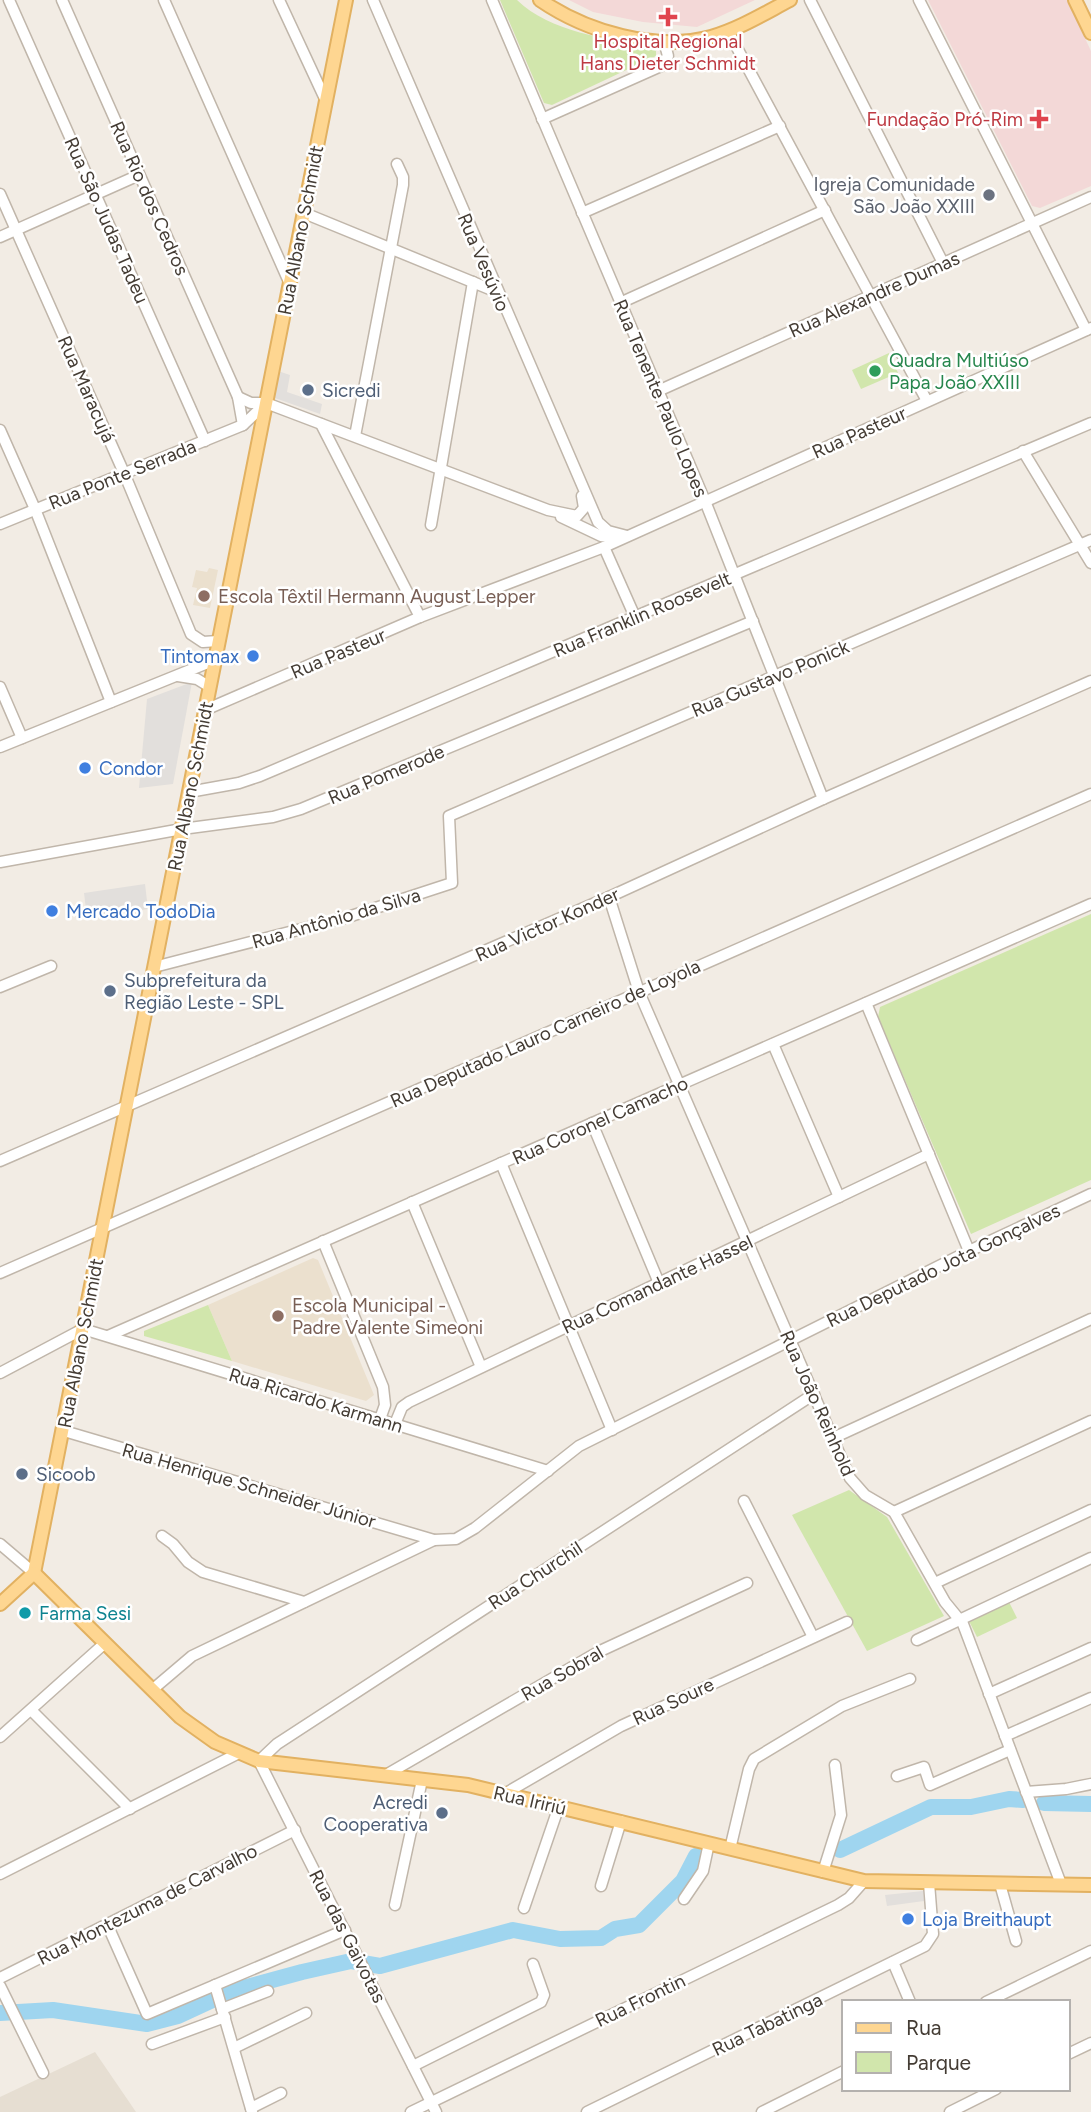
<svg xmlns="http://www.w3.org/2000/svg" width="1091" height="2112" font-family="Figtree,sans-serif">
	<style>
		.residential { fill: #e6ded2 }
		.education { fill: #ebe0ce }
		.medical { fill: #f3d8d7 }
		.green { fill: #d1e6ac }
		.parking { fill: #e2dfdc }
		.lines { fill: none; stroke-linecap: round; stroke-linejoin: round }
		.river { stroke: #9fd5ef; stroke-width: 16 }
		.minor-casing { stroke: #c0b6aa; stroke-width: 13 }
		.major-casing { stroke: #e2b161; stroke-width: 16 }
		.minor { stroke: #fff; stroke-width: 10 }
		.major { stroke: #fed691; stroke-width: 12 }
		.health-dot { fill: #e0444e; stroke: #fff; stroke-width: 2.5 }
		.worship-dot { fill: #6b7280; stroke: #fff; stroke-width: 2.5 }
		.leisure-dot { fill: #2e9e5b; stroke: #fff; stroke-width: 2.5 }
		.service-dot { fill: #5c6f8a; stroke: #fff; stroke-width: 2.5 }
		.education-dot { fill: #8d6e63; stroke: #fff; stroke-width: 2.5 }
		.shop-dot { fill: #3f7fe0; stroke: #fff; stroke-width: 2.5 }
		.culture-dot { fill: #0f9aa8; stroke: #fff; stroke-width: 2.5 }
		.labels { text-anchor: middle; stroke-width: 5; stroke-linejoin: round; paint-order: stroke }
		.health-label { font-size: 19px; fill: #be3a42; stroke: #fff }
		.worship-label { font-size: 19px; fill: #5b616d; stroke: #fff; text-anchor: end }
		.street-label { font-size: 19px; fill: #443c34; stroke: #fff }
		.leisure-label { font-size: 19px; fill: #27864d; stroke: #fff; text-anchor: start }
		.service-label { font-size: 19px; fill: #4e5e75; stroke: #fff; text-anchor: start }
		.education-label { font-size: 19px; fill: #785e54; stroke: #fff; text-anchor: start }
		.shop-label { font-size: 19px; fill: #366cbe; stroke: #fff; text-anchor: start }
		.culture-label { font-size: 19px; fill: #0d838f; stroke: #fff; text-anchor: start }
	</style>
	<rect width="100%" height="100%" fill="#f2ece4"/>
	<!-- residential -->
	<path class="residential" d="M95,2052L136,2112H0V2097Z"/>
	<!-- education -->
	<g class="education">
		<path d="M209,568L218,570L210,608L193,605L197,588L192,587L196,570L207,572Z"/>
		<path d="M313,1258L318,1260L374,1395L366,1401L232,1361L208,1305Z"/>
	</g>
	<!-- medical -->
	<g class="medical">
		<path d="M569,0H755L697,27L643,22L593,12Z"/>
		<path d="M928,0H1067L1091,51V186L1040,208L1032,206Z"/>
	</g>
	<!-- green -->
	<g class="green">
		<path d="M500,0H517C550,32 607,39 650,46L656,51V56L552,105L544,103Z"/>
		<path d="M889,353L898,373L861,389L852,370Z"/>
		<path d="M1091,914V1180L971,1234L878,1017L880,1007Z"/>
		<path d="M208,1305L232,1361L144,1336V1331Z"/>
		<path d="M849,1490L887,1517L944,1616L867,1651L792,1515Z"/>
		<path d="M1009,1602L1017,1618L977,1637L969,1621Z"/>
	</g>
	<!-- parking -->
	<g class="parking">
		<path d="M278,371L290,375L287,392L322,404L320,414L272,397Z"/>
		<path d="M192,682L173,784L139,788L147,699Z"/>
		<path d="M145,884L148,909L87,918L84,893Z"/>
		<path d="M923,1891L924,1901L887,1906L885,1895Z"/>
	</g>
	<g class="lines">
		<!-- river -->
		<g class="river">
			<path d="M1044,1803L1091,1804"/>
			<path d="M840,1850L931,1807H971L1009,1799L1023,1800"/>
			<path d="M0,2013L53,2010L147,2024L178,2016L232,1991L302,1972L351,1961L380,1966L513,1930L560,1939L601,1938L615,1929L639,1925L683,1881L696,1856"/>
		</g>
		<!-- minor casing -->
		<g class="minor-casing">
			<g id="minor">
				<path d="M9,0L205,441"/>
				<path d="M62,0L238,397L243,425"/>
				<path d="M164,0L290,284"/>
				<path d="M279,0L326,101"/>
				<path d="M373,0L598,522L608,531L627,536"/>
				<path d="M492,0L705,501L823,799"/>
				<path d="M810,0L943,263"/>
				<path d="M919,0L1086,330"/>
				<path d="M728,31L927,401"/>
				<path d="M542,119L661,66L668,56L664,41"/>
				<path d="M0,194L124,473L191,634L203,642L218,641"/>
				<path d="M304,213L497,292"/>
				<path d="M582,213L780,126"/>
				<path d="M0,237L139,175"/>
				<path d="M620,303L825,210"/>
				<path d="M658,391L1091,197"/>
				<path d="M238,397L251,403H266L548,510L577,516L584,508L582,496"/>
				<path d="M321,424L420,617"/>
				<path d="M0,430L35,509L111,702"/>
				<path d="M355,436L403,185V177L397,164"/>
				<path d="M1023,451L1091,563"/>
				<path d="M561,517L601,536L615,538"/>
				<path d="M0,524L243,425L266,403"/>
				<path d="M431,525L473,282"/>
				<path d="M604,547L635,617"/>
				<path d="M178,676L197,679L210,687"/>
				<path d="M0,687L22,738"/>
				<path d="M205,710L420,617L604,547L1091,328"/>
				<path d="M0,747L215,660"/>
				<path d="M189,792L239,783L260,776L1091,423"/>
				<path d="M0,862L182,829L273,817L301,809L753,621"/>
				<path d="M609,897L639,992L850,1478L865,1495L894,1512L945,1602L963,1624L1061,1884"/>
				<path d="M154,967L348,917L452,883L449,816L1091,540"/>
				<path d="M0,987L51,966"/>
				<path d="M866,1003L969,1251"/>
				<path d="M773,1044L839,1197"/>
				<path d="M592,1123L659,1283"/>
				<path d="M0,1161L609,897L823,799L1091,681"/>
				<path d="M501,1163L612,1430"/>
				<path d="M412,1202L481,1367"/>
				<path d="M323,1241L383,1387L385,1405L380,1419"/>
				<path d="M0,1273L1091,794"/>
				<path d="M108,1336L1091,904"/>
				<path d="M0,1373L83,1329L548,1471"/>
				<path d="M395,1424L402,1407L409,1402L929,1154"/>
				<path d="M64,1431L434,1540L456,1539L475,1528L579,1446L969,1251L1091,1194"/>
				<path d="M833,1438L1091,1319"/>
				<path d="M744,1501L813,1637"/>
				<path d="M894,1512L1091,1421"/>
				<path d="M162,1536L173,1544L188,1562L203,1572L304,1602"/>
				<path d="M0,1544L34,1573"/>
				<path d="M935,1583L1091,1510"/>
				<path d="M917,1640L1091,1558"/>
				<path d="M152,1690L192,1656L434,1540"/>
				<path d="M989,1694L1091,1648"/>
				<path d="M31,1710L130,1809"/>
				<path d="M1005,1736L1091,1698"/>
				<path d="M0,1737L105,1643"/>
				<path d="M384,1776L598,1652L747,1583"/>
				<path d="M897,1776L924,1767L930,1785L1010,1750"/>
				<path d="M1026,1792L1066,1789L1091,1784"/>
				<path d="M506,1793L621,1726L847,1622"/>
				<path d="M730,1849L749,1769L754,1759L842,1706L910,1679"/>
				<path d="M823,1872L841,1815L835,1765"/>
				<path d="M0,1874L239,1753"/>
				<path d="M1000,1884L1016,1941"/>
				<path d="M601,1886L621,1821"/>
				<path d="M684,1899L703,1871L709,1843"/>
				<path d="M395,1905L422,1780"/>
				<path d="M524,1908L559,1806"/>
				<path d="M107,1924L147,2014L345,1930"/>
				<path d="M893,1962L910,2002"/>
				<path d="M0,1978L295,1830"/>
				<path d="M215,1985L252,2112"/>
				<path d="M0,1986L43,2073"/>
				<path d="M986,2002L1091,1951"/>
				<path d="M222,2009L268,1991"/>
				<path d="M152,2044L225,2017"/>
				<path d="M234,2048L306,2013"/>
				<path d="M1068,2054L1091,2043"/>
				<path d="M413,2066L541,2002L544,1995L533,1964"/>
				<path d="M251,2108L281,2093"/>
				<path d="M411,2112L838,1905L849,1898L864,1881"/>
				<path d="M436,2112L259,1761L277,1744L814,1394"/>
				<path d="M587,2112L925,1946L933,1934L929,1883"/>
				<path d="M762,2112L844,2071"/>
				<path d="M950,2112L996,2089"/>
			</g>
		</g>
		<!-- major casing -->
		<g class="major-casing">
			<g id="major">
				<path d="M540,0C587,32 655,52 711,37C739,29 765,13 790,0"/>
				<path d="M1075,0L1091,33"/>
				<path d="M34,1573L346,0"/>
				<path d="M34,1573L180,1717L215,1742L259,1761L468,1785L864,1881L1091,1885"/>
				<path d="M0,1604L34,1573"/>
			</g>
		</g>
		<!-- minor -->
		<use href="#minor" class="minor"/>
		<!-- major -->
		<use href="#major" class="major"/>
	</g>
	<!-- markers -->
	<g class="health-dot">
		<path d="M664.5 6.5h7v7h7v7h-7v7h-7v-7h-7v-7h7z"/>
		<path d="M1035.5 108.5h7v7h7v7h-7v7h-7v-7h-7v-7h7z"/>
	</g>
	<circle class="worship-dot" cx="989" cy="195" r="7"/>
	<circle class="leisure-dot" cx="875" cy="371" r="7"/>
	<g class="service-dot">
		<circle cx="308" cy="390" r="7"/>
		<circle cx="110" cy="991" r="7"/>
		<circle cx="22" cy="1474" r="7"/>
		<circle cx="442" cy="1813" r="7"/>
	</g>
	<g class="education-dot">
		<circle cx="204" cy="596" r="7"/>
		<circle cx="278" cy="1316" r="7"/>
	</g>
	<g class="shop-dot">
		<circle cx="253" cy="656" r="7"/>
		<circle cx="85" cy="768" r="7"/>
		<circle cx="52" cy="911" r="7"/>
		<circle cx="908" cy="1919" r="7"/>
	</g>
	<circle class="culture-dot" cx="25" cy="1613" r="7"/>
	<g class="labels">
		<!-- health labels -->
		<g class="health-label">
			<text x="668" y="48">Hospital Regional<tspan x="668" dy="22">Hans Dieter Schmidt</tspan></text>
			<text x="1023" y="126" text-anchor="end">Fundação Pró-Rim</text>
		</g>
		<!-- worship labels -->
		<g class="worship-label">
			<text x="975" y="191">Igreja Comunidade<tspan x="975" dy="22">São João XXIII</tspan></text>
		</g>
		<!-- street labels -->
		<g class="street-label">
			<text transform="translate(150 198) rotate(66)" y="7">Rua Rio dos Cedros</text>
			<text transform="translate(107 220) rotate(66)" y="7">Rua São Judas Tadeu</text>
			<text transform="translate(300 230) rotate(-79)" y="7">Rua Albano Schmidt</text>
			<text transform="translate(484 262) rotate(67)" y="7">Rua Vesúvio</text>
			<text transform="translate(874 294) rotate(-24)" y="7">Rua Alexandre Dumas</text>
			<text transform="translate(87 389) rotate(66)" y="7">Rua Maracujá</text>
			<text transform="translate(661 398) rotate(67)" y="7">Rua Tenente Paulo Lopes</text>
			<text transform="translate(859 432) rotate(-24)" y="7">Rua Pasteur</text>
			<text transform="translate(122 474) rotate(-22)" y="7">Rua Ponte Serrada</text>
			<text transform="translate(642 614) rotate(-23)" y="7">Rua Franklin Roosevelt</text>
			<text transform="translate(338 653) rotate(-23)" y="7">Rua Pasteur</text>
			<text transform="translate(770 678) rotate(-23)" y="7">Rua Gustavo Ponick</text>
			<text transform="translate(386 774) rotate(-23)" y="7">Rua Pomerode</text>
			<text transform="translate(190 786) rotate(-79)" y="7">Rua Albano Schmidt</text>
			<text transform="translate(336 918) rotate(-16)" y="7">Rua Antônio da Silva</text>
			<text transform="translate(547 924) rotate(-24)" y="7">Rua Victor Konder</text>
			<text transform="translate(545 1033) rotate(-24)" y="7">Rua Deputado Lauro Carneiro de Loyola</text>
			<text transform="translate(600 1120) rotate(-24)" y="7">Rua Coronel Camacho</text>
			<text transform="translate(943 1265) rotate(-26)" y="7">Rua Deputado Jota Gonçalves</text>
			<text transform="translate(657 1284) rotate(-25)" y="7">Rua Comandante Hassel</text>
			<text transform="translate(80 1343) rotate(-79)" y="7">Rua Albano Schmidt</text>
			<text transform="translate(316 1400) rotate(17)" y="7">Rua Ricardo Karmann</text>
			<text transform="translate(818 1403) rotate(66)" y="7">Rua João Reinhold</text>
			<text transform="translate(249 1485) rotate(16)" y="7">Rua Henrique Schneider Júnior</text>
			<text transform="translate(535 1575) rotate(-33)" y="7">Rua Churchil</text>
			<text transform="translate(562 1673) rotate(-30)" y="7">Rua Sobral</text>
			<text transform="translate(673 1701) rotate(-25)" y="7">Rua Soure</text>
			<text transform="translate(530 1800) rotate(13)" y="7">Rua Iririú</text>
			<text transform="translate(147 1904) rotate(-27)" y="7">Rua Montezuma de Carvalho</text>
			<text transform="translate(348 1936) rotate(63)" y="7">Rua das Gaivotas</text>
			<text transform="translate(640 2000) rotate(-26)" y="7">Rua Frontin</text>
			<text transform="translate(767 2024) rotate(-26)" y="7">Rua Tabatinga</text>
		</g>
		<!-- leisure labels -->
		<g class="leisure-label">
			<text x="889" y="367">Quadra Multiúso<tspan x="889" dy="22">Papa João XXIII</tspan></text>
		</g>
		<!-- service labels -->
		<g class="service-label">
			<text x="322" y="397">Sicredi</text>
			<text x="124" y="987">Subprefeitura da<tspan x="124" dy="22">Região Leste - SPL</tspan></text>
			<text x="36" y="1481">Sicoob</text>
			<text x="428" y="1809" text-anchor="end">Acredi<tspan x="428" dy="22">Cooperativa</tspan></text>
		</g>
		<!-- education labels -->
		<g class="education-label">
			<text x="218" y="603">Escola Têxtil Hermann August Lepper</text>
			<text x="292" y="1312">Escola Municipal -<tspan x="292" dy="22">Padre Valente Simeoni</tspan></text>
		</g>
		<!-- shop labels -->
		<g class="shop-label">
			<text x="239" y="663" text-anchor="end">Tintomax</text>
			<text x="99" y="775">Condor</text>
			<text x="66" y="918">Mercado TodoDia</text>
			<text x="922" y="1926">Loja Breithaupt</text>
		</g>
		<!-- culture labels -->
		<g class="culture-label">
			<text x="39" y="1620">Farma Sesi</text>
		</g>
	</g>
	<!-- legend -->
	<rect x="842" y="2000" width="228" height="91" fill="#ffffff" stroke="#b4b1ae" stroke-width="2"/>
	<rect x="856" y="2023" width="35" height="10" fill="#fed691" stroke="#b4b1ae" stroke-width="2"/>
	<text x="906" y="2035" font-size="21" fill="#443c34">Rua</text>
	<rect x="856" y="2052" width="35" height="21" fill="#d1e6ac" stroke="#b4b1ae" stroke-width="2"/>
	<text x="906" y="2070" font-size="21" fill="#443c34">Parque</text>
</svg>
